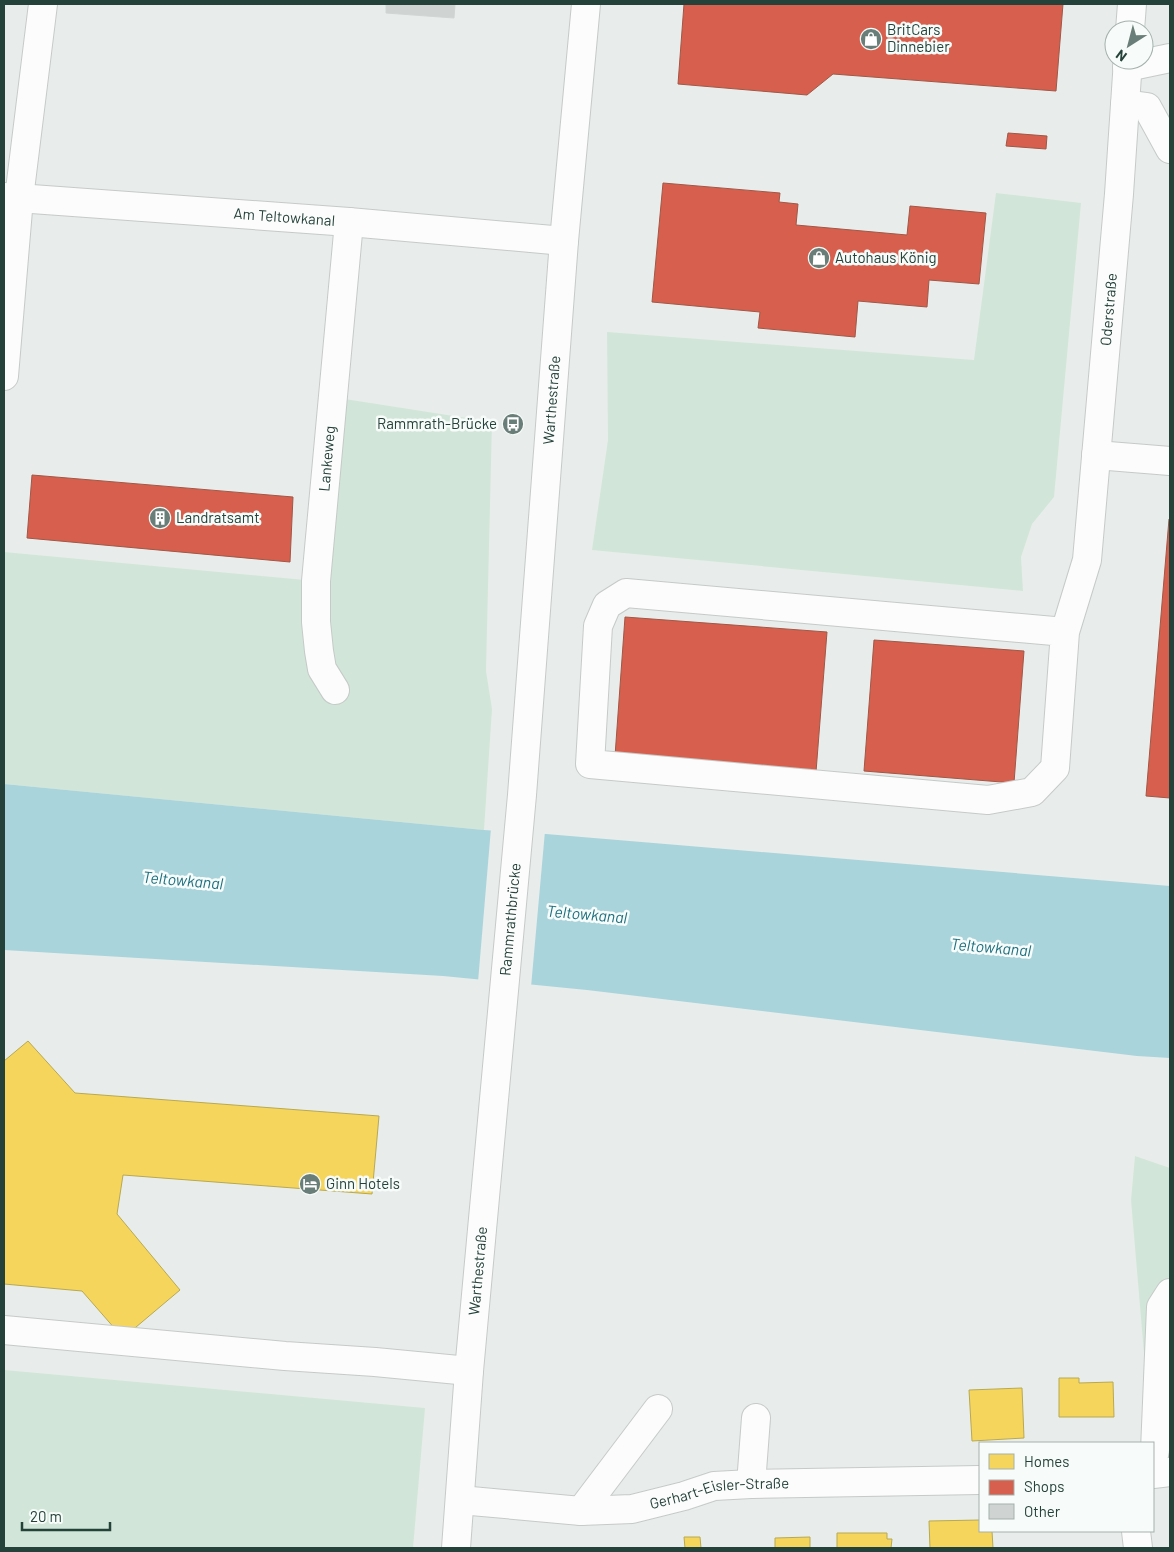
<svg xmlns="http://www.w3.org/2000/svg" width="1174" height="1552" font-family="Barlow,sans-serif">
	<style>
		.green { fill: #d1e6d8 }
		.water { fill: #a9d4db }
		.pier { fill: #e8edeb }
		.homes { fill: #f6d55c; stroke: #b7a952 }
		.shops { fill: #d6604d; stroke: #a15747 }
		.building { fill: #cfd4d2; stroke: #d1d6d4 }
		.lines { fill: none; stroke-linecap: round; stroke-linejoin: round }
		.minor-casing { stroke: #c5cac8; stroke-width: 30 }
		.minor { stroke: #fcfcfc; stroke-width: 28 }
		.labels { text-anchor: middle; stroke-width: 5; stroke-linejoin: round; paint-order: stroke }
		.poi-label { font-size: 15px; fill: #24423a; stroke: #f7fbf9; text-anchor: start }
		.street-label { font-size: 15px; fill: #24423a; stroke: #f7fbf9 }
		.water-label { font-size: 16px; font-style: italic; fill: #1c6f80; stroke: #f7fbf9 }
	</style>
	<rect width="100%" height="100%" fill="#e8edeb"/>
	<!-- green -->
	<g class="green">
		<path d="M996,193L1081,203L1054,497L1032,524L1021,557L1023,591L592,550L608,440L607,332L974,360Z"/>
		<path d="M332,397L492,422L486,671L492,709L484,830L4,784V552L316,581Z"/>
		<path d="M1135,1156L1170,1168V1449L1149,1412L1131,1200Z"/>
		<path d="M4,1370L425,1408L413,1548H4Z"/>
	</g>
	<!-- water -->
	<path class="water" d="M4,784L484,830L546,834L1170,886V1058L1137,1056L587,990L443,976L4,950Z"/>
	<!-- pier -->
	<path class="pier" d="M491,828L545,831L531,987L478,982Z"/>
	<!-- homes -->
	<g class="homes">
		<path d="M28,1041L75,1093L379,1116L372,1194L123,1175L117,1214L180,1290L123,1338L82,1291L4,1284V1061Z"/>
		<path d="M1059,1378H1079V1383L1113,1382L1114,1417H1059Z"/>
		<path d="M1022,1388L1024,1438L972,1441L969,1390Z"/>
		<path d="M980,1520V1531H992L993,1548H930L929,1521Z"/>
		<path d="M837,1533H887V1539H892L891,1548H837Z"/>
		<path d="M684,1537H700L701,1548H685Z"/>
		<path d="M810,1537V1548H775V1538Z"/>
	</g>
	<!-- shops -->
	<g class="shops">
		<path d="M684,4H1063L1056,91L833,74L807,95L678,84Z"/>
		<path d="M1008,133L1047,136L1046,149L1006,146Z"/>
		<path d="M663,183L780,193L779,202L798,204L796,225L907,235L910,206L986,213L979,284L929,280L927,307L858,301L855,337L758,328L760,312L652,302Z"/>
		<path d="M32,475L293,497L290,562L27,538Z"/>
		<path d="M1169,519H1170V798L1146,796Z"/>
		<path d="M625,617L827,632L816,772L615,756Z"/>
		<path d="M874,640L1024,651L1014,783L864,771Z"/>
	</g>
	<!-- building -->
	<path class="building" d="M386,4H455L454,18L386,13Z"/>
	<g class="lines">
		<!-- minor casing -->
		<g class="minor-casing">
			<g id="minor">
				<path d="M1130,30L1132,4"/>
				<path d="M1127,67L1170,58"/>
				<path d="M1125,104L1147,107L1170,149"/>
				<path id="s1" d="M4,197L349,222L564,241"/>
				<path d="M4,376L19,198L43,4"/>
				<path d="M1096,455L1170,461"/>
				<path id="s2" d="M1065,632L626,593L607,605L598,626L590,764L988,800L1032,792L1055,768L1065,632L1087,560L1119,194L1128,60"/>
				<path id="s3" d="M335,690L322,669L319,651L316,622V581L349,222"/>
				<path d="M4,1330L285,1356L375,1362L469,1371"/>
				<path d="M1153,1460L1155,1450L1161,1307L1170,1293"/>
				<path d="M1153,1474L1170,1472"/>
				<path d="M751,1484L756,1418"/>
				<path id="s4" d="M460,1500L581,1511L632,1509L684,1496L714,1486L751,1484L980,1480"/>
				<path d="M581,1511L658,1409"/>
				<path d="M1136,1531L1138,1548"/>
				<path id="s5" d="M456,1548L469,1371L522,795L564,241L586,4"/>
			</g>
		</g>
		<!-- minor -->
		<use href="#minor" class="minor"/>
	</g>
	<!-- icons -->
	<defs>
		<g id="shop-disc" transform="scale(1.125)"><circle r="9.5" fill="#697e78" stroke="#f7fbf9"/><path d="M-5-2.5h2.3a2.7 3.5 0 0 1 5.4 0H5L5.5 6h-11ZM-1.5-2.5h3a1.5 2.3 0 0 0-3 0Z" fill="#fff"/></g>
		<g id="bus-disc" transform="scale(1.125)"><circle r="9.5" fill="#697e78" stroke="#f7fbf9"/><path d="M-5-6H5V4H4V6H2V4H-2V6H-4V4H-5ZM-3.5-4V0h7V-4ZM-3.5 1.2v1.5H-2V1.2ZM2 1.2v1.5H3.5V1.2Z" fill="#fff"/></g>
		<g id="building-disc" transform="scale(1.125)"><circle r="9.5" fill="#697e78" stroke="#f7fbf9"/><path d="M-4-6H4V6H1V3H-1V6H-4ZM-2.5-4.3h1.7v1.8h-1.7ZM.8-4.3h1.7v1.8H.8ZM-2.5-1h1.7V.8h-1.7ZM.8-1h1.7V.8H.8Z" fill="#fff"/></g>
		<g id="hotel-disc" transform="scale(1.125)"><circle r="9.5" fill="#697e78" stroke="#f7fbf9"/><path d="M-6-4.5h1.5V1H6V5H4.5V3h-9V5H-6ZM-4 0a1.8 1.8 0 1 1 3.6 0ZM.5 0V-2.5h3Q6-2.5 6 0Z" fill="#fff"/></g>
	</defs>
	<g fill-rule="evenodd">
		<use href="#shop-disc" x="871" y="39"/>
		<use href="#shop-disc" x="819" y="258"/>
		<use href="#bus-disc" x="513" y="424"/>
		<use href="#building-disc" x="160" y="518"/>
		<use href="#hotel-disc" x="310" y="1184"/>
	</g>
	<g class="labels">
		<!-- poi labels -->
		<g class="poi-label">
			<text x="887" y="35">BritCars<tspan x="887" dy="17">Dinnebier</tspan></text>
			<text x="835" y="263">Autohaus König</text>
			<text x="497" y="429" text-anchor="end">Rammrath-Brücke</text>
			<text x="176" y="523">Landratsamt</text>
			<text x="326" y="1189">Ginn Hotels</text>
		</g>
		<!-- street labels -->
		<g class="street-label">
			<text dy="5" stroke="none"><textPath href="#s1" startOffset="281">Am Teltowkanal</textPath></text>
			<text dy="5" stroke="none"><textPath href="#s2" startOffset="1565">Oderstraße</textPath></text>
			<text dy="5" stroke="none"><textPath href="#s5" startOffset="1152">Warthestraße</textPath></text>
			<text dy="5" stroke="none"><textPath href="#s3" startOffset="236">Lankeweg</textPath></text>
			<text dy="5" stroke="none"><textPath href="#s5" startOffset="631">Rammrathbrücke</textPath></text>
			<text dy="5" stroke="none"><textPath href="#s5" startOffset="278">Warthestraße</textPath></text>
			<text dy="5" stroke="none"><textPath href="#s4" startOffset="262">Gerhart-Eisler-Straße</textPath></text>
		</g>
		<!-- water labels -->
		<g class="water-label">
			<text transform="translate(183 880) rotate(5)" y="6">Teltowkanal</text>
			<text transform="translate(587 914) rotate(5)" y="6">Teltowkanal</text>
			<text transform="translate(991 947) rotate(5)" y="6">Teltowkanal</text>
		</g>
	</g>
	<!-- border -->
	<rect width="1174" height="1552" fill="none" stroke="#24423a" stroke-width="10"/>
	<!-- legend -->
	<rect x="979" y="1442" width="175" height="90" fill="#f7fbf9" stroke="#a3b1ad"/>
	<rect x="989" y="1454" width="25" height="15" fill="#f6d55c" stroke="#a3b1ad"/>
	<text x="1024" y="1467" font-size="15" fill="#24423a">Homes</text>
	<rect x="989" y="1480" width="25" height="15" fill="#d6604d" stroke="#a3b1ad"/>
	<text x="1024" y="1492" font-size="15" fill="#24423a">Shops</text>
	<rect x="989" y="1504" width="25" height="15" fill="#cfd4d2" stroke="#a3b1ad"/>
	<text x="1024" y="1517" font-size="15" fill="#24423a">Other</text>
	<!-- north arrow -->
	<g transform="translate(1129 45) rotate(216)"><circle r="24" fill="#f7fbf9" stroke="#a3b1ad"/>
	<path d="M0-4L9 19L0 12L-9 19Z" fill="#697e78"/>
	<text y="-8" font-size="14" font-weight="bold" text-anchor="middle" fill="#24423a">N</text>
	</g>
	<!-- scale -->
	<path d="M22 1522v8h88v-8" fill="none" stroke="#24423a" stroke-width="2.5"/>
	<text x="30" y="1522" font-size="15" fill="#24423a" stroke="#f7fbf9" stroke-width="4" paint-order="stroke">20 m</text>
</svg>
